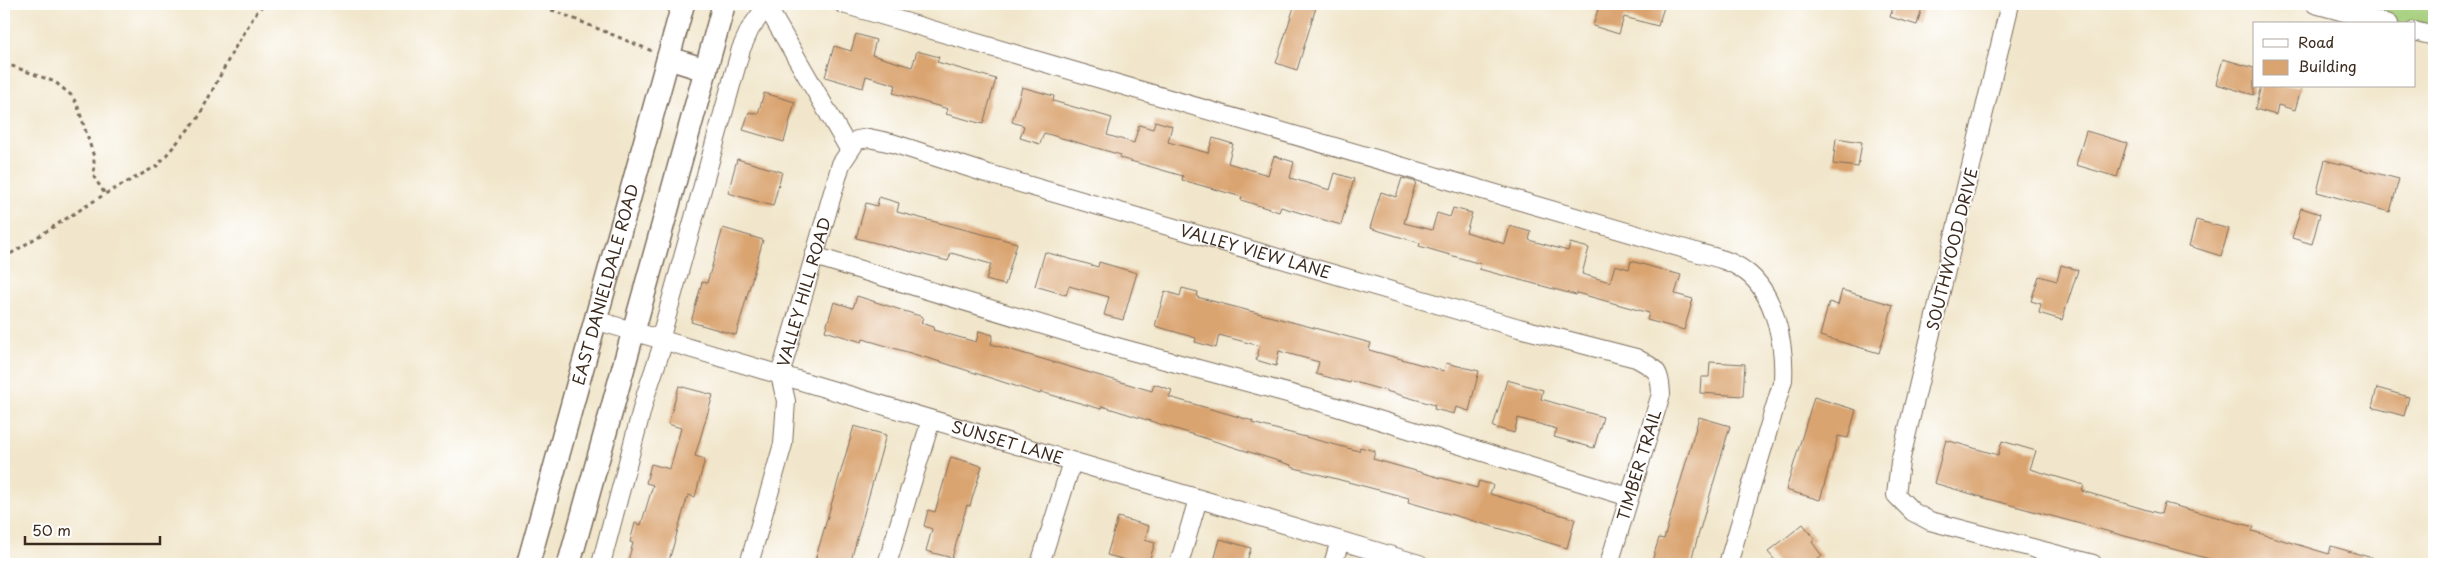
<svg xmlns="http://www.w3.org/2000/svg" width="2438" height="568" font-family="'Playpen Sans',sans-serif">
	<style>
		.green { fill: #a4ce7a; stroke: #707c4c }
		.building { fill: #daa471 }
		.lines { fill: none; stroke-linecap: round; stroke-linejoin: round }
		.minor-casing { stroke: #7b6c5b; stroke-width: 20 }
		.major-casing { stroke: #7b6c5b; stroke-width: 25 }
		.path { stroke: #7b6c5b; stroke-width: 3; stroke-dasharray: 4 4; stroke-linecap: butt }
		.minor { stroke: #fff; stroke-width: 18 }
		.major { stroke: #fff; stroke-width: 22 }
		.labels { text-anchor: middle; stroke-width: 4; stroke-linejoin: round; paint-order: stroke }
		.street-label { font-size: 16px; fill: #3b2a1e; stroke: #fff }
	</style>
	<rect width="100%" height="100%" fill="#fff"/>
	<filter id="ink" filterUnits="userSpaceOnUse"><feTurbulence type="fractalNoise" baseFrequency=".02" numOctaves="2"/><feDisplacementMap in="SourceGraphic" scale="10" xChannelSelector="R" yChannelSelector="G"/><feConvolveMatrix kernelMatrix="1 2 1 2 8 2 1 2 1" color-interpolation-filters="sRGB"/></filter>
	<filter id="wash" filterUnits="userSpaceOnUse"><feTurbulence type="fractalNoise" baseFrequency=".0096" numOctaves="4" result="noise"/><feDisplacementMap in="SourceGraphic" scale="20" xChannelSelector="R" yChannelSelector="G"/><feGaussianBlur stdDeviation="1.12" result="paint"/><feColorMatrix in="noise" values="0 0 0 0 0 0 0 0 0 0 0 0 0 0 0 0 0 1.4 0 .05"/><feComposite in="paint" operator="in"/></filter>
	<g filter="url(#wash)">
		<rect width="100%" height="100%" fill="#f1e6cb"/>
		<!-- green -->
		<path class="green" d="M2336,4H2434V32L2414,24H2406Z"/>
		<g id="blocks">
			<!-- building -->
			<g class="building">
				<path d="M1295,4H1317L1297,70L1276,63Z"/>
				<path d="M1594,4H1665L1658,26L1624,17L1619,34L1593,26L1598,9L1593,8Z"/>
				<path d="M1894,4H1923L1917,25L1890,17Z"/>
				<path d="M856,34L876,40L872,55L912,67L917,51L939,57L937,62L996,79L983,124L946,114L948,109L893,93L896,85L866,76L863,88L825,77L834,46L851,51Z"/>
				<path d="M2223,59L2254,68V95L2216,84Z"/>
				<path d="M2261,86H2302L2295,110L2278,105L2276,115L2255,109Z"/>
				<path d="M1022,87L1054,96L1053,101L1112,118L1107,135L1134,143L1139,125L1153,129L1155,121L1172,126L1168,142L1208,153L1213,138L1233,144L1228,163L1268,175L1274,156L1294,162L1290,178L1330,190L1335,173L1354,179L1341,225L1281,207L1279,212L1241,200L1242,197L1182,180L1183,176L1120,158L1121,155L1044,133L1040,144L1020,138L1024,126L1012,122Z"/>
				<path d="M764,93L795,102L784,142L743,130L749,112L758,114Z"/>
				<path d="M2086,131L2127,143L2117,177L2076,165Z"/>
				<path d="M1836,138L1862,142L1858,167L1833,164Z"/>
				<path d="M737,159L782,172L773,206L728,193Z"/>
				<path d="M2325,160L2399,179L2390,212L2317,192Z"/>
				<path d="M1402,178L1416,182L1404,223L1432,230L1437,213L1450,217L1453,208L1472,213L1466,232L1505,244L1510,226L1531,232L1529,240L1568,251L1570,243L1589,248L1582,274L1610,282L1615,265L1629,269L1631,261L1681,275L1675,294L1693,299L1684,330L1647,320L1649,313L1577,293L1576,295L1479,269L1481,264L1419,246L1420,243L1370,228L1381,192L1396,197Z"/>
				<path d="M879,197L899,203L897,212L1017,243L1005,285L986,280L991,264L951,253L948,261L856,238L866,203L877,206Z"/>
				<path d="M2301,208L2320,214L2312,244L2292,238Z"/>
				<path d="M2196,220L2229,229L2221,256L2189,246Z"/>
				<path d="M723,228L763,240L736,335L691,322L702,282L707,283Z"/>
				<path d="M1045,252L1098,267L1099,262L1137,273L1123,320L1104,315L1109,297L1069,286L1066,295L1035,286Z"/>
				<path d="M2061,265L2078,270L2062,320L2039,313L2041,304L2031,301L2039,276L2057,281Z"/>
				<path d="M1182,288L1198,292L1197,297L1371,343L1369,350L1444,371L1446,363L1479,371L1469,411L1456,407L1454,414L1434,409L1435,405L1351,381L1350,383L1316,374L1319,362L1279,351L1276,366L1256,360L1260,346L1219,335L1216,348L1195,342L1196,338L1155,326L1165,291L1180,296Z"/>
				<path d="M1842,290L1893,305L1879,353L1820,336L1829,302L1838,305Z"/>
				<path d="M857,296L923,317L921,323L934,327L933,330L976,342L979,331L993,335L991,344L1152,391L1154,384L1172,390L1169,397L1253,421L1252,423L1359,451L1360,447L1375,451L1373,459L1477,488L1479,481L1493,485L1490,494L1575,519L1567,548L1408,502L1409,498L1291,467V465L1102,406L1101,409L1041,392L1040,394L944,363L863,339L862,342L825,331L834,302L853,308Z"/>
				<path d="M1710,362L1745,364L1743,396L1700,393L1701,377H1709Z"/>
				<path d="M1507,380L1543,390L1541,399L1603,417L1594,448L1554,437L1557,429L1518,418L1514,433L1493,427Z"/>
				<path d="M679,386L713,395L695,456L705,459L695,497L688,495L668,564H627L633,543L630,542L635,523L641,525L653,485L646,483L651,464L670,469L681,428L668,424Z"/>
				<path d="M2377,388L2409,397L2404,416L2372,407Z"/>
				<path d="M1814,397L1856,410L1848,438L1838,436L1820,500L1786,490Z"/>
				<path d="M1699,417L1730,426L1690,564H1651L1659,538L1664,539Z"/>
				<path d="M854,426L886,435L868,499L850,564H814Z"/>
				<path d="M1946,440L1998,455L2002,441L2036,451L2030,469L2084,485L2082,491L2161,514L2164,503L2254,527L2252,531L2329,554L2331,546L2379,560L2378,564H2228L1985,498L1934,483Z"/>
				<path d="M951,457L982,466L970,506L967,505L952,558L926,551L932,529L924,526L928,510L935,512Z"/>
				<path d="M1118,517L1149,526L1145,540L1155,543L1148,564H1140L1107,555Z"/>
				<path d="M1803,524L1815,539L1812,542L1822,556L1812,564H1778L1768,552Z"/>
				<path d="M1220,539L1251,548L1246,564H1213Z"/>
			</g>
		</g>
	</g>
	<g filter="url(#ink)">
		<use href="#blocks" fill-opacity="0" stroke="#7b6c5b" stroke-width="1"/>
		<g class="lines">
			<!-- minor casing -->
			<g class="minor-casing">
				<g id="minor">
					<path d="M843,4L1699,253C1715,257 1732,261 1745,271C1775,292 1785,345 1783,380L1728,564"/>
					<path d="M2010,4L1900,462L1896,495L1913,512L1930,521L2093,564"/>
					<path d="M2315,4L2389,24"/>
					<path d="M766,5L849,149"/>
					<path d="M2414,31L2434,36"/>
					<path d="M814,256L1113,346L1317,401L1629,497"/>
					<path id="s1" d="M595,320L1419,564"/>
					<path d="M660,340L741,49L750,29L768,4"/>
					<path d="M601,564L646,394L664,341"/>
					<path id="s2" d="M749,564L783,444L786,401L780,375L841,164L857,140L869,138L892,143L989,174L1519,328L1636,358C1657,370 1660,370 1661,394L1609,564"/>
					<path d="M887,564L931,420"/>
					<path d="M1040,564L1072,462"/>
					<path d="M1179,564L1198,499"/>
					<path d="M1333,564L1340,541"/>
				</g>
			</g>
			<!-- major casing -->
			<g class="major-casing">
				<g id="major">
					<path d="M668,58L706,70"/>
					<path id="s3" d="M528,564L683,4"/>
					<path d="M569,564L724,4"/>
				</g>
			</g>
			<!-- path -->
			<g class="path">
				<path d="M528,4L555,11L652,51"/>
				<path d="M4,63L55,82L71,95L77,104L94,157V177L105,194"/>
				<path d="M4,258L105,194L157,166L198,118L233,51L256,13L264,4"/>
			</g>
			<!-- minor -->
			<use href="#minor" class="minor"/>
			<!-- major -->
			<use href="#major" class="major"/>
		</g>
	</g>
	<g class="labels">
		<!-- street labels -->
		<g class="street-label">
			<text transform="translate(1952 249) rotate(-76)" y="6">SOUTHWOOD DRIVE</text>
			<text dy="6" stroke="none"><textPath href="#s2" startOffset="858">VALLEY VIEW LANE</textPath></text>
			<text dy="6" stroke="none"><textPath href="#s3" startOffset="290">EAST DANIELDALE ROAD</textPath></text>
			<text dy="6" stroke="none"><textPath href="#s2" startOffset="281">VALLEY HILL ROAD</textPath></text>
			<text dy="6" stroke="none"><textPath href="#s1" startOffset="430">SUNSET LANE</textPath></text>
			<text transform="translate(1639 465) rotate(-73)" y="6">TIMBER TRAIL</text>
		</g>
	</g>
	<!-- margin -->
	<rect width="2438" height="568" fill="none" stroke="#fff" stroke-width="20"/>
	<!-- legend -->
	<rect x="2253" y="22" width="162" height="65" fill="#ffffff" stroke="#b1aaa5"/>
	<rect x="2263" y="39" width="25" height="8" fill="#ffffff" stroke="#b1aaa5"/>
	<text x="2298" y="48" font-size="15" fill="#3b2a1e">Road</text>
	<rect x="2263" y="60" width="25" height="15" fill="#daa471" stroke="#b1aaa5"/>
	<text x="2298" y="72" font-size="15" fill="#3b2a1e">Building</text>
	<!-- scale -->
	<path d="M25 536v8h135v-8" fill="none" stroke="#3b2a1e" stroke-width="2.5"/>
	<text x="32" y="536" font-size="15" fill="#3b2a1e" stroke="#ffffff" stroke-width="4" paint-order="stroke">50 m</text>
</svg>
